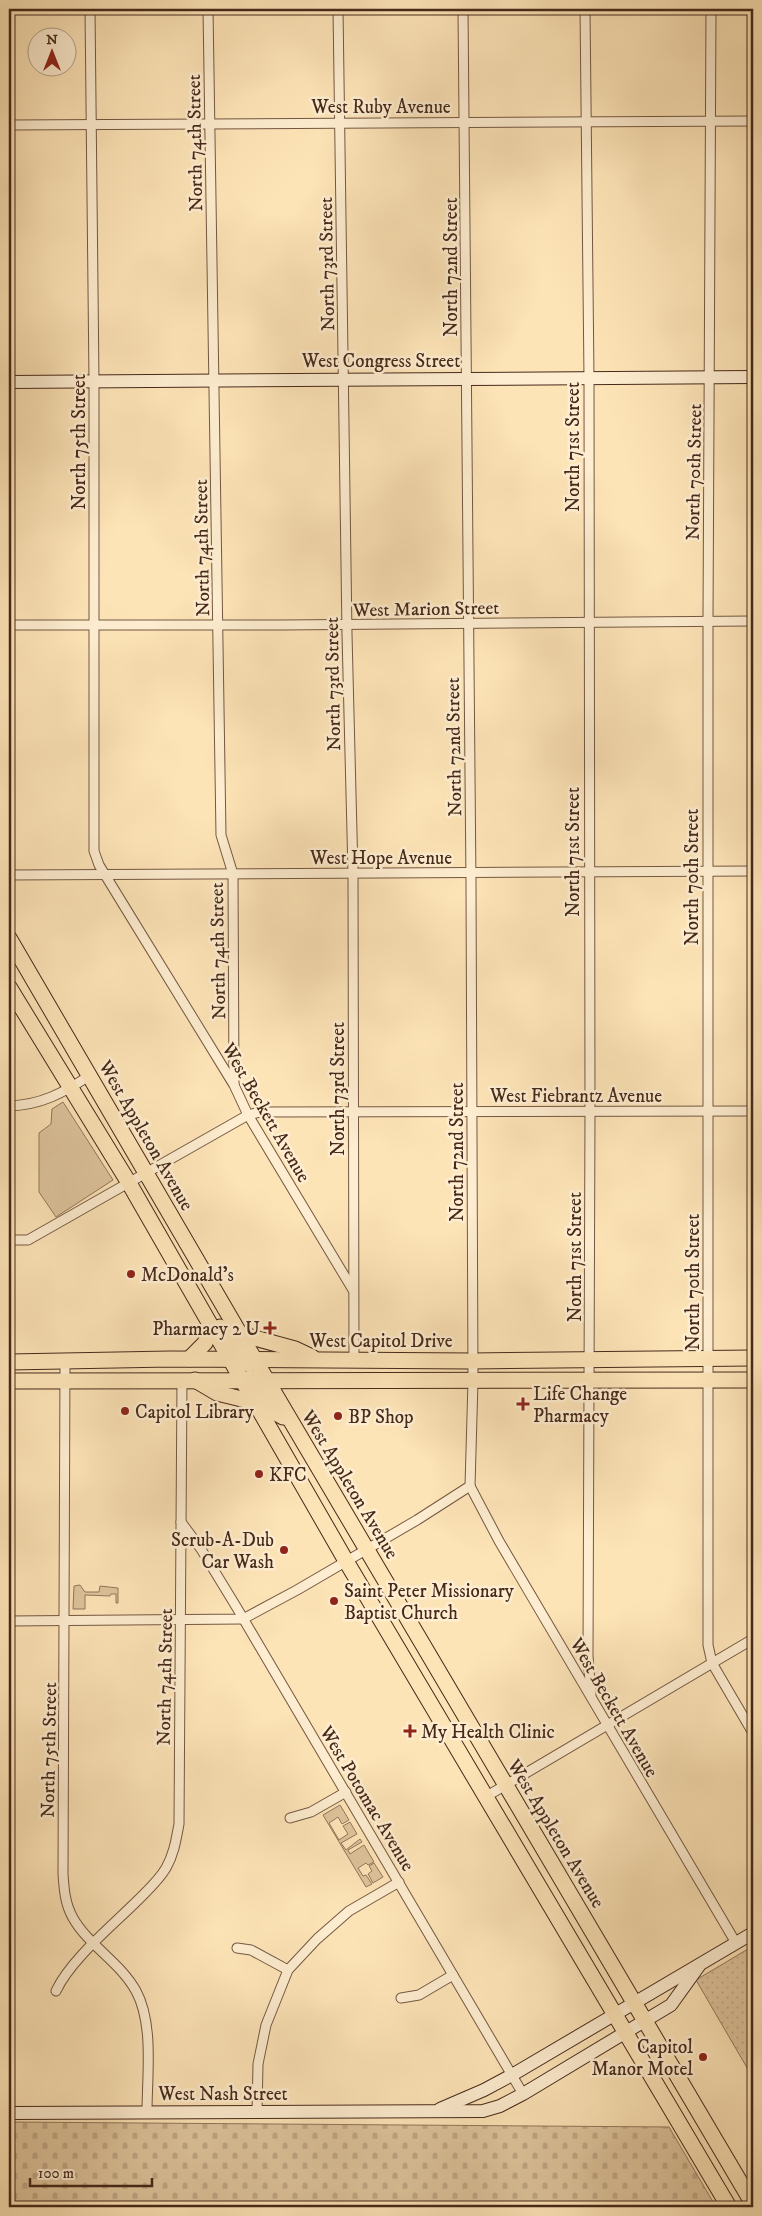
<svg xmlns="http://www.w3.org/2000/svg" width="762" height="2216" font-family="'IM FELL DW Pica',serif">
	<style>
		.grass { fill: #dec49c; stroke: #92765c }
		.cemetery { fill: url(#cemetery-stones); stroke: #92765c }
		.park { fill: url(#park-dots); stroke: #92765c }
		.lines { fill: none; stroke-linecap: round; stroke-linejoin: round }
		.street-casing { stroke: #745842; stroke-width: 11 }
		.secondary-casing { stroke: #46291b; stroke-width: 14 }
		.primary-casing { stroke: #46291b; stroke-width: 17 }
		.street { stroke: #feedd0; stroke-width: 9 }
		.secondary { stroke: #feedd0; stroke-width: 12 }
		.primary { stroke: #fde4b7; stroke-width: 15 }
		.poi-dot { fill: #8f2418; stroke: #feedd0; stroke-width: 2 }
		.labels { text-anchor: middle; stroke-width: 5; stroke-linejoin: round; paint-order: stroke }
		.street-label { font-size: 19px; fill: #46291b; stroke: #feedd0 }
		.poi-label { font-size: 19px; fill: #46291b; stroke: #feedd0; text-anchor: start }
	</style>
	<defs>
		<pattern id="cemetery-stones" width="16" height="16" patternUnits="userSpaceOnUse" patternTransform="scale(1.25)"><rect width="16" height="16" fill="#dec49c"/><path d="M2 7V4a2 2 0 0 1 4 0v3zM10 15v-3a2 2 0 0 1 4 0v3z" fill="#c0a886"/></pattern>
		<pattern id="park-dots" width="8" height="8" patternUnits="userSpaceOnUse" patternTransform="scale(1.25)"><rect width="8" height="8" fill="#dec49c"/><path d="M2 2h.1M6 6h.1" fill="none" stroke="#c0a886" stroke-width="1.8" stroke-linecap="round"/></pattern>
	</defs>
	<rect width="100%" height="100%" fill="#fde4b7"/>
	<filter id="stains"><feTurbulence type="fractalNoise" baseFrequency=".004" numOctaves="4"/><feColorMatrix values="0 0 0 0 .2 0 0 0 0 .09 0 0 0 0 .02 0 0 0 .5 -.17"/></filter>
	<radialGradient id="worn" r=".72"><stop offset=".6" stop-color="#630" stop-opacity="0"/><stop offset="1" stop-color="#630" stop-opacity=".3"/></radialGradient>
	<!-- grass -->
	<g class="grass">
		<path d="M63,1102L113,1180L56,1217L39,1192V1133L51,1124L52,1109Z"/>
		<path d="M80,1585L85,1592H99L100,1586L118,1588V1603H116V1594H111L110,1596L85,1595V1609H73L74,1586Z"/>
		<path d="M340,1805L349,1820L342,1824L338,1817L329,1823L339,1840L348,1834L343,1826L350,1822L357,1834L341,1843L346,1850L360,1839L362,1842L348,1850L350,1854L364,1845L374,1862L368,1865L366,1863L358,1868L363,1876L366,1875L372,1884L366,1887L323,1815Z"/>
		<path d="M374,1863L383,1877L373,1883L368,1874L372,1871L369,1866Z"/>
	</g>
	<!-- cemetery -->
	<path class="cemetery" d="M9,2122L669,2127L716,2207H9Z"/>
	<!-- park -->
	<path class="park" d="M753,1946V2078L696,1980Z"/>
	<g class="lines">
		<!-- street casing -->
		<g class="street-casing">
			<g id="street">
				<path d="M90,9L94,381V851L99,865L234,1085L248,1115L353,1290"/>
				<path d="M208,9L221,835L233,874L234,1084"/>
				<path d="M338,9L347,634L353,873L354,1359"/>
				<path d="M463,9L471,883L473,1381L470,1486"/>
				<path d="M585,9L589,377L590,1111L588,1656L591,1695"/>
				<path d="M711,9L708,621V1645L712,1663L753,1733"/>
				<path d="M9,125L753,121"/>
				<path d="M9,625H282L753,621"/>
				<path d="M9,875L753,871"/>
				<path d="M9,1106C41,1105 63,1093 89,1076"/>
				<path d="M9,1240H28L248,1115L260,1112L753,1111"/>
				<path d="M65,1361L63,1874C64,1889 65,1904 73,1918C89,1946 120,1962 136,1991C154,2024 147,2076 147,2112"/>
				<path d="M470,1486L499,1541L736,1943"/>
				<path d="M181,1522L201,1549L237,1608L523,2094"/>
				<path d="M9,1621L243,1619L297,1590L417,1520L470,1486"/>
				<path d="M487,1796L753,1639"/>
				<path d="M290,1818L311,1812L346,1792"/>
				<path d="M237,1948L251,1950L288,1970"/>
				<path d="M56,1991C71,1959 113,1925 138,1900C148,1890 159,1880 166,1868C174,1854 176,1840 179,1824L182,1380"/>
				<path d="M401,1998L419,1995L453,1975"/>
				<path d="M257,2112L258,2064L266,2025L288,1970L317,1939L349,1911L399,1882"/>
			</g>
		</g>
		<!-- secondary casing -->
		<g class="secondary-casing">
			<g id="secondary">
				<path d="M9,382L753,377"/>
				<path d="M440,2109L484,2090L512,2075L753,1933"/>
				<path d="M9,2113L483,2111L500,2106L523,2094L671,2005L699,1966"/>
			</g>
		</g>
		<!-- primary casing -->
		<g class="primary-casing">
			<g id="primary">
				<path d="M9,938L262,1372L753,2204"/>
				<path d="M9,987L129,1183L346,1561L729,2207"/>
				<path d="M220,1327L249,1364"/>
				<path d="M240,1334L295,1349L312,1357"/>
				<path d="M189,1359L205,1343L211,1328"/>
				<path d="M9,1362L170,1359L472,1361L753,1358"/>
				<path d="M250,1378L274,1412L283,1417"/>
				<path d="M195,1380L217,1393L254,1402"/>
				<path d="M9,1381L753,1380"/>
			</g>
		</g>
		<!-- street -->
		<use href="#street" class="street"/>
		<!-- secondary -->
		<use href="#secondary" class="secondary"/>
		<!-- primary -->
		<use href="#primary" class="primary"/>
	</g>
	<!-- markers -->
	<g class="poi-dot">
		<circle cx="131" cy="1274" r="5"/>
		<path d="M267.5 1320.5h5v5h5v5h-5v5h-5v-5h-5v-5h5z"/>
		<path d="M520.5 1396.5h5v5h5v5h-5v5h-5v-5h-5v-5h5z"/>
		<circle cx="125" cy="1411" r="5"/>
		<circle cx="338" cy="1416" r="5"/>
		<circle cx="259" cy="1474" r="5"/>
		<circle cx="284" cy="1550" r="5"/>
		<circle cx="334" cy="1601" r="5"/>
		<path d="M407.5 1723.5h5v5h5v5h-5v5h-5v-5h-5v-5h5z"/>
		<circle cx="703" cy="2057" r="5"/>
	</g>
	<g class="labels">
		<!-- street labels -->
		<g class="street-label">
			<text x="381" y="113">West Ruby Avenue</text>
			<text transform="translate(194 143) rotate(-91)" y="7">North 74th Street</text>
			<text transform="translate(326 264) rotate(-91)" y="7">North 73rd Street</text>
			<text transform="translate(450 267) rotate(-90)" y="7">North 72nd Street</text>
			<text x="381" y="367">West Congress Street</text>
			<text transform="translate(78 442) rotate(-90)" y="7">North 75th Street</text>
			<text transform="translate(572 447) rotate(-90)" y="7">North 71st Street</text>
			<text transform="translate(693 472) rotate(-89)" y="7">North 70th Street</text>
			<text transform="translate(201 548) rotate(-91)" y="7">North 74th Street</text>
			<text transform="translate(426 608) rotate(-1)" y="7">West Marion Street</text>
			<text transform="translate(332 684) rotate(-91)" y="7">North 73rd Street</text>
			<text transform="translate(453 747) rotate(-91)" y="7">North 72nd Street</text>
			<text transform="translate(572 852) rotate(-90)" y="7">North 71st Street</text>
			<text x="381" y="864">West Hope Avenue</text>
			<text transform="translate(691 877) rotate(-90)" y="7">North 70th Street</text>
			<text transform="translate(217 951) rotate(-91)" y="7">North 74th Street</text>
			<text transform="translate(337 1089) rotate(-90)" y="7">North 73rd Street</text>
			<text x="576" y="1102">West Fiebrantz Avenue</text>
			<text transform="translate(267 1112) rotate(60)" y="7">West Beckett Avenue</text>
			<text transform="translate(147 1135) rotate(60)" y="7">West Appleton Avenue</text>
			<text transform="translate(456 1152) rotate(-90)" y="7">North 72nd Street</text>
			<text transform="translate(574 1257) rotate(-90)" y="7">North 71st Street</text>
			<text transform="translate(692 1282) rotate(-90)" y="7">North 70th Street</text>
			<text x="381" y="1347">West Capitol Drive</text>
			<text transform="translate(351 1484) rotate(59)" y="7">West Appleton Avenue</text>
			<text transform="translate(164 1677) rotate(-89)" y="7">North 74th Street</text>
			<text transform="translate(615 1707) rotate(60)" y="7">West Beckett Avenue</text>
			<text transform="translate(48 1750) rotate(-89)" y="7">North 75th Street</text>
			<text transform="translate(368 1798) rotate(59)" y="7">West Potomac Avenue</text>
			<text transform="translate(557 1833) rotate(59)" y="7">West Appleton Avenue</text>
			<text x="223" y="2100">West Nash Street</text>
		</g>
		<!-- poi labels -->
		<g class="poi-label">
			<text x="141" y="1281">McDonald's</text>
			<text x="260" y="1335" text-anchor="end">Pharmacy 2 U</text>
			<text x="533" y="1400">Life Change<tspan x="533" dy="22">Pharmacy</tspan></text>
			<text x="135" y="1418">Capitol Library</text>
			<text x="348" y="1423">BP Shop</text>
			<text x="269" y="1481">KFC</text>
			<text x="274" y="1546" text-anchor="end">Scrub-A-Dub<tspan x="274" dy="22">Car Wash</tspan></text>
			<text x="344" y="1597">Saint Peter Missionary<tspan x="344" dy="22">Baptist Church</tspan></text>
			<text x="421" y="1738">My Health Clinic</text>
			<text x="693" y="2053" text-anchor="end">Capitol<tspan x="693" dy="22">Manor Motel</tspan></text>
		</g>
	</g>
	<!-- margin -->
	<rect width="762" height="2216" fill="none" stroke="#fde4b7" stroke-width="30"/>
	<rect x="10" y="10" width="742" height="2196" fill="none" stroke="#46291b" stroke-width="2.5"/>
	<rect x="15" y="15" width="732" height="2186" fill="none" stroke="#46291b"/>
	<!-- north arrow -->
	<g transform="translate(52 52)"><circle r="24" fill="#feedd0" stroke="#b49f88"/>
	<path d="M0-4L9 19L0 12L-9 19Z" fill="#8f2418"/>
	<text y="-8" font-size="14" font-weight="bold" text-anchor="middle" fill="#46291b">N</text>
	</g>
	<!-- scale -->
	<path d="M30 2178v8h122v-8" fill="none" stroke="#46291b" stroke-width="2.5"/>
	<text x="38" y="2178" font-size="15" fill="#46291b" stroke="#feedd0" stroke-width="4" paint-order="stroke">100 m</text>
	<rect width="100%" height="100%" filter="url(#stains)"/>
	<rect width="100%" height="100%" fill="url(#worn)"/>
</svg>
